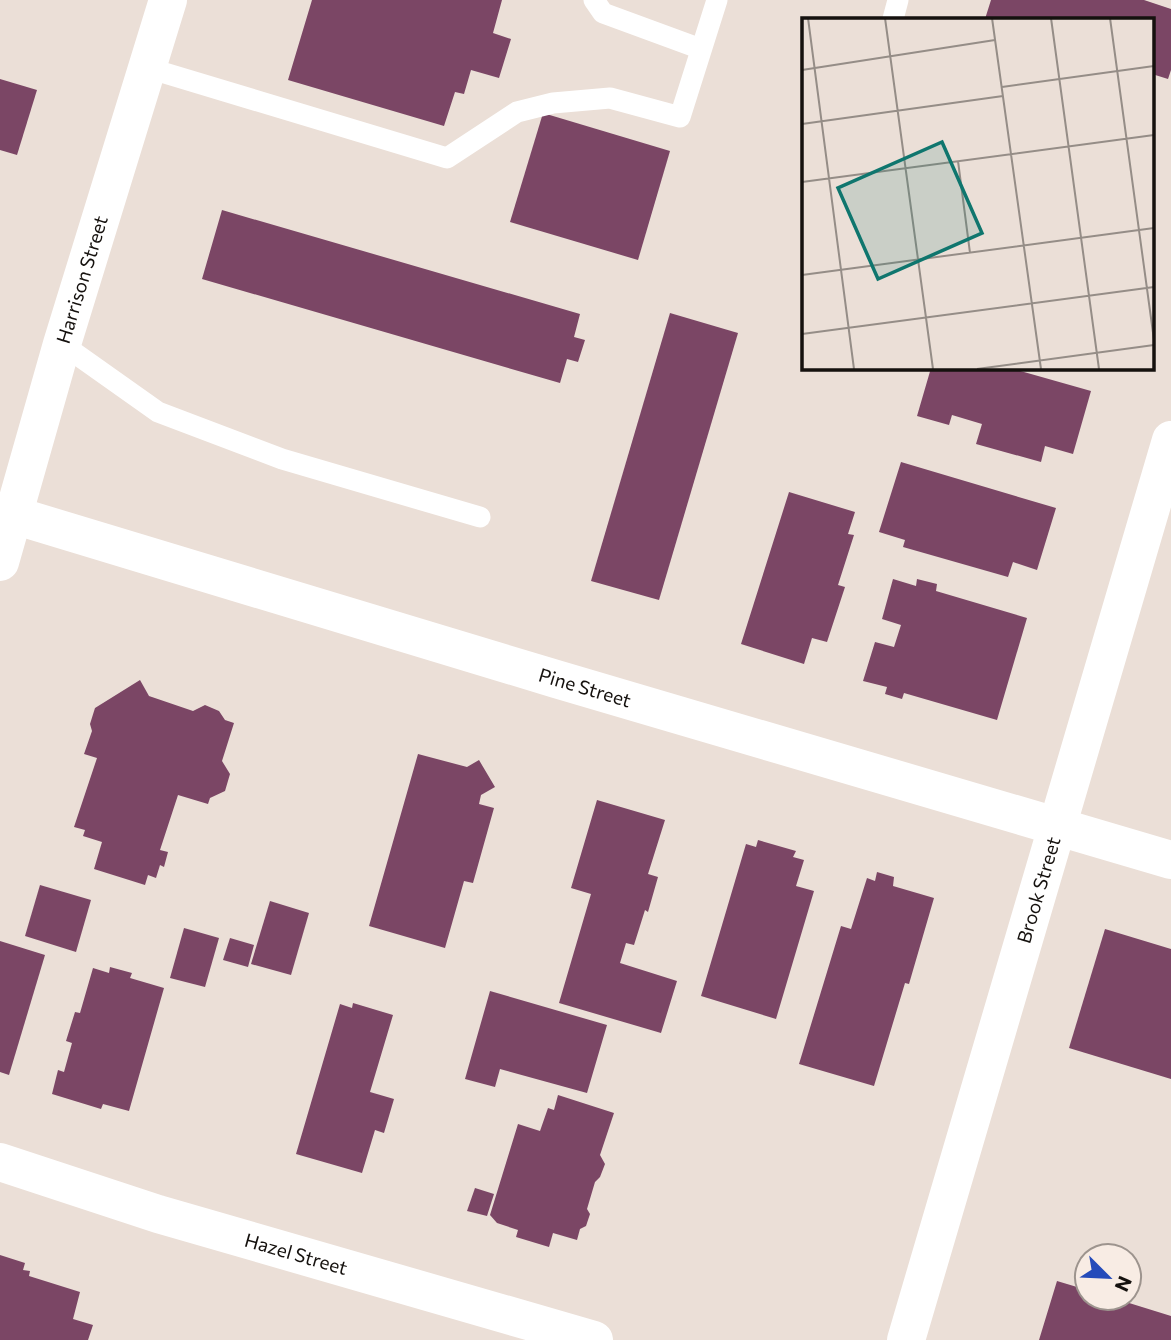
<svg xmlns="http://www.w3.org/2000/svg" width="1171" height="1340" font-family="Commissioner,sans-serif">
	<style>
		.building { fill: #7b4665 }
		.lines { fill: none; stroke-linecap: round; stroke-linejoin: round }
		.lane { stroke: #fff; stroke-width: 21 }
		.street { stroke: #fff; stroke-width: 38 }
		.labels { text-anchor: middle; stroke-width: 7; stroke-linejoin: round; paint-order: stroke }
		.street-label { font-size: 19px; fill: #15110e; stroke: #f8ece4 }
		.inset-road { fill: none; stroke: #958d87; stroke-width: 2 }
		.view { fill: #0f766e; fill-opacity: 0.15; stroke: #0f766e; stroke-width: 3.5 }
		.inset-edge { fill: none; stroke: #15110e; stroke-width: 3.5 }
	</style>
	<rect width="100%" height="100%" fill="#ebdfd7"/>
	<!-- building -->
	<g class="building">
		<path d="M312,0H502L493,33L511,39L499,78L471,70L464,94L455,92L444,126L288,80Z"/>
		<path d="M991,0H1144L1171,9V70L1168,79L1152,74V19H985Z"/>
		<path d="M0,79L37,90L17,155L0,150Z"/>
		<path d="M543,113L670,151L638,260L510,222Z"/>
		<path d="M222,210L580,314L574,337L585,340L578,362L567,359L560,383L202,279Z"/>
		<path d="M670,313L738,333L659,600L591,581Z"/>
		<path d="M931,368H1010L1091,391L1073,454L1045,446L1041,462L976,444L982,424L952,415L949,425L917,416Z"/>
		<path d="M901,462L1056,508L1037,570L1013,562L1008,577L903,547L905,540L879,532Z"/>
		<path d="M789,492L855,512L848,534L854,535L838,585L845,587L827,642L812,638L804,664L741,644Z"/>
		<path d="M893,579L916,586L917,579L937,584L936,591L1027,618L997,720L904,693L902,699L885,694L887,687L863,681L875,642L894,647L901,625L882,619Z"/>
		<path d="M140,680L149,696L193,711L205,705L219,711L225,720L234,723L222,761L230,774L225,791L210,798L208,804L178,795L160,850L168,852L164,867L160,865L156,878L148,875L145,885L94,869L102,842L83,836L85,830L74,827L97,758L84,754L92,731L90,724L95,708Z"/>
		<path d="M418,754L467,767L479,760L495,787L481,795L479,804L494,808L473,883L464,881L445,948L369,926Z"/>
		<path d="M597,800L665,820L648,874L658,877L648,912L645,910L634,945L626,943L620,963L677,981L661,1033L559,1003L591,894L571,888Z"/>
		<path d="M758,840L796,851L793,857L804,860L796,886L814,891L776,1019L701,996L746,844L756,847Z"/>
		<path d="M877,872L894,877L893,886L934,898L909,984L905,983L874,1086L799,1064L841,926L851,929L867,878L875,881Z"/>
		<path d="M40,885L91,900L76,952L25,936Z"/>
		<path d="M270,901L309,913L291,975L251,964Z"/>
		<path d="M184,928L219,938L205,987L170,978Z"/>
		<path d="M1105,929L1171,949V1079L1069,1048Z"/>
		<path d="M230,938L254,945L248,967L223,960Z"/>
		<path d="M0,941L45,955L9,1075L0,1072Z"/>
		<path d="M110,967L132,973L130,978L164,988L129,1111L103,1104L101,1109L52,1094L58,1070L64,1072L72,1043L66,1041L75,1012L80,1013L93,968L109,973Z"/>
		<path d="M490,991L607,1025L587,1093L500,1069L495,1087L465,1079Z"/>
		<path d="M353,1003L393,1015L370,1092L394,1099L384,1133L375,1130L362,1173L296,1154L340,1004L352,1008Z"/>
		<path d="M558,1095L614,1113L600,1155L605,1164L600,1177L595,1182L587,1209L590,1214L586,1226L580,1229L577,1240L553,1233L549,1247L516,1237L518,1230L497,1223L490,1215L518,1124L540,1131L548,1108L554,1110Z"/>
		<path d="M475,1188L494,1194L487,1216L467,1211Z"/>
		<path d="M0,1255L25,1263L23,1270L30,1271L29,1276L80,1292L73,1319L93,1325L88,1340H0Z"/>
		<path d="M1057,1281L1087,1290V1298H1113L1171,1316V1340H1039Z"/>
	</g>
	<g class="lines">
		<!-- lane -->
		<g class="lane">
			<path d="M594,0L603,13L701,49"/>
			<path d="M893,19L898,0"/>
			<path d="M148,68L447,158L517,112L553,103L610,98L680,117L717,0"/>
			<path d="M62,344L158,412L282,459L480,517"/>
		</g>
		<!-- street -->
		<g class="street">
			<path id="s1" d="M0,511L556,679L1171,860"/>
			<path id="s2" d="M0,562L62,344L168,0"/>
			<path id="s3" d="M0,1162L158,1214L594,1340"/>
			<path id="s4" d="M906,1340L1171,440"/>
		</g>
	</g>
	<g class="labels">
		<!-- street labels -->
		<g class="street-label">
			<text dy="7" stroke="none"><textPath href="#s2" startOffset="294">Harrison Street</textPath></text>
			<text dy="7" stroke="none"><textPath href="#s1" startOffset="611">Pine Street</textPath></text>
			<text dy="7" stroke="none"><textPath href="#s4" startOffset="469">Brook Street</textPath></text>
			<text dy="7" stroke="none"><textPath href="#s3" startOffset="310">Hazel Street</textPath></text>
		</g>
	</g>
	<!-- overview -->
	<g transform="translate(802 18)">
		<rect width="352" height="352" fill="#ebdfd7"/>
		<path class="inset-road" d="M6,0L52,351M83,0L131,351M190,0L239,351M249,0L297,351M308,0L352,322M0,52L193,22M200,69L352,48M0,106L201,78M156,143L168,235M0,164L352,117M0,257L352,210M0,316L352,269M175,351L352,327"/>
		<path class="view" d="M140,124L180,215L76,261L36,170Z"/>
		<rect width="352" height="352" class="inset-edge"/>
	</g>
	<!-- north arrow -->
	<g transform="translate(1108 1277) rotate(114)"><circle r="33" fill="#f8ece4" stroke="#9d948e" stroke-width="2"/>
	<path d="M0-5L12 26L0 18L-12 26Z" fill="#254bba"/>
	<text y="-10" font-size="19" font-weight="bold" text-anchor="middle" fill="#15110e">N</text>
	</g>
</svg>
